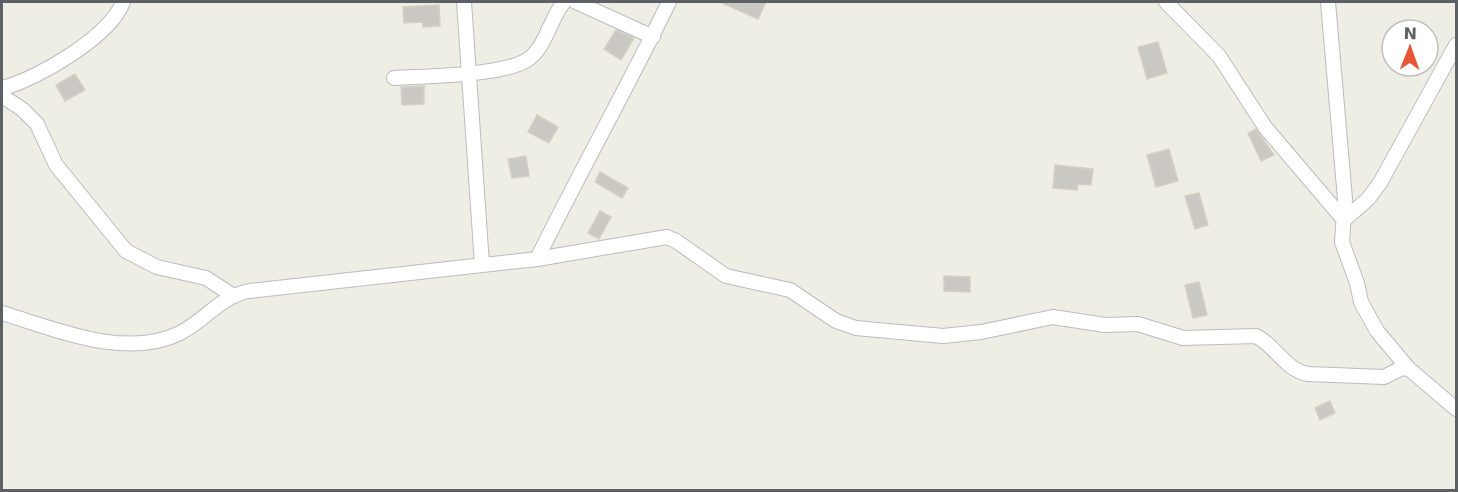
<svg xmlns="http://www.w3.org/2000/svg" width="1458" height="492" font-family="'DejaVu Sans',sans-serif">
	<style>
		.building { fill: #cac8c2; stroke: #d4d0c4; stroke-width: 1.5 }
		.lines { fill: none; stroke-linecap: round; stroke-linejoin: round }
		.minor-casing { stroke: #babcc1; stroke-width: 16 }
		.minor { stroke: #fff; stroke-width: 14 }
	</style>
	<rect width="100%" height="100%" fill="#efeee5"/>
	<!-- building -->
	<g class="building">
		<path d="M720,2H766L758,19Z"/>
		<path d="M439,5L440,26L423,27V22L404,23L403,7Z"/>
		<path d="M616,30L634,38L621,60L604,49Z"/>
		<path d="M1158,42L1167,73L1147,79L1138,47Z"/>
		<path d="M75,74L85,90L65,101L56,85Z"/>
		<path d="M424,86V104L402,105L401,87Z"/>
		<path d="M537,115L558,127L549,143L528,132Z"/>
		<path d="M1256,129L1274,155L1261,161L1248,133Z"/>
		<path d="M1169,149L1178,181L1156,187L1147,155Z"/>
		<path d="M526,156L529,176L512,178L508,159Z"/>
		<path d="M1055,165L1093,169L1091,185L1078,184L1077,190L1053,188Z"/>
		<path d="M600,172L628,188L622,198L595,182Z"/>
		<path d="M1199,193L1208,225L1195,229L1185,196Z"/>
		<path d="M600,211L611,217L599,239L588,233Z"/>
		<path d="M944,276L970,277V292L944,291Z"/>
		<path d="M1199,282L1207,315L1193,318L1185,285Z"/>
		<path d="M1330,401L1335,413L1320,420L1315,408Z"/>
	</g>
	<g class="lines">
		<!-- minor casing -->
		<g class="minor-casing">
			<g id="minor">
				<path d="M464,2L482,265"/>
				<path d="M576,2L653,37"/>
				<path d="M1166,2L1219,56L1265,127L1344,220L1368,199L1380,183L1456,45"/>
				<path d="M1328,2L1345,199L1342,242L1357,283L1361,302L1377,331L1408,368L1456,409"/>
				<path d="M394,78C426,76 501,76 527,60C546,48 550,18 564,2"/>
				<path d="M2,88C36,80 111,36 123,2"/>
				<path d="M2,96L22,109L37,124L56,165L126,251L157,267L206,278L232,295"/>
				<path d="M537,259C580,172 627,88 669,2"/>
				<path d="M2,313C55,329 126,360 180,333C206,320 219,297 249,291L537,259L667,237L676,241L726,276L790,290L836,321L856,328L943,336L981,332L1053,317L1105,325L1138,324L1183,338L1256,336C1276,346 1285,370 1308,374L1384,377L1400,369L1408,368"/>
			</g>
		</g>
		<!-- minor -->
		<use href="#minor" class="minor"/>
	</g>
	<!-- border -->
	<rect width="1458" height="492" fill="none" stroke="#5d6065" stroke-width="6"/>
	<!-- north arrow -->
	<g transform="translate(1410 48) rotate(1)"><circle r="28" fill="#ffffff" stroke="#bebfc1" stroke-width="1.5"/>
	<path d="M0-4.5L10 22L0 15L-10 22Z" fill="#e55735"/>
	<text y="-9" font-size="16" font-weight="bold" text-anchor="middle" fill="#5d6065">N</text>
	</g>
</svg>
